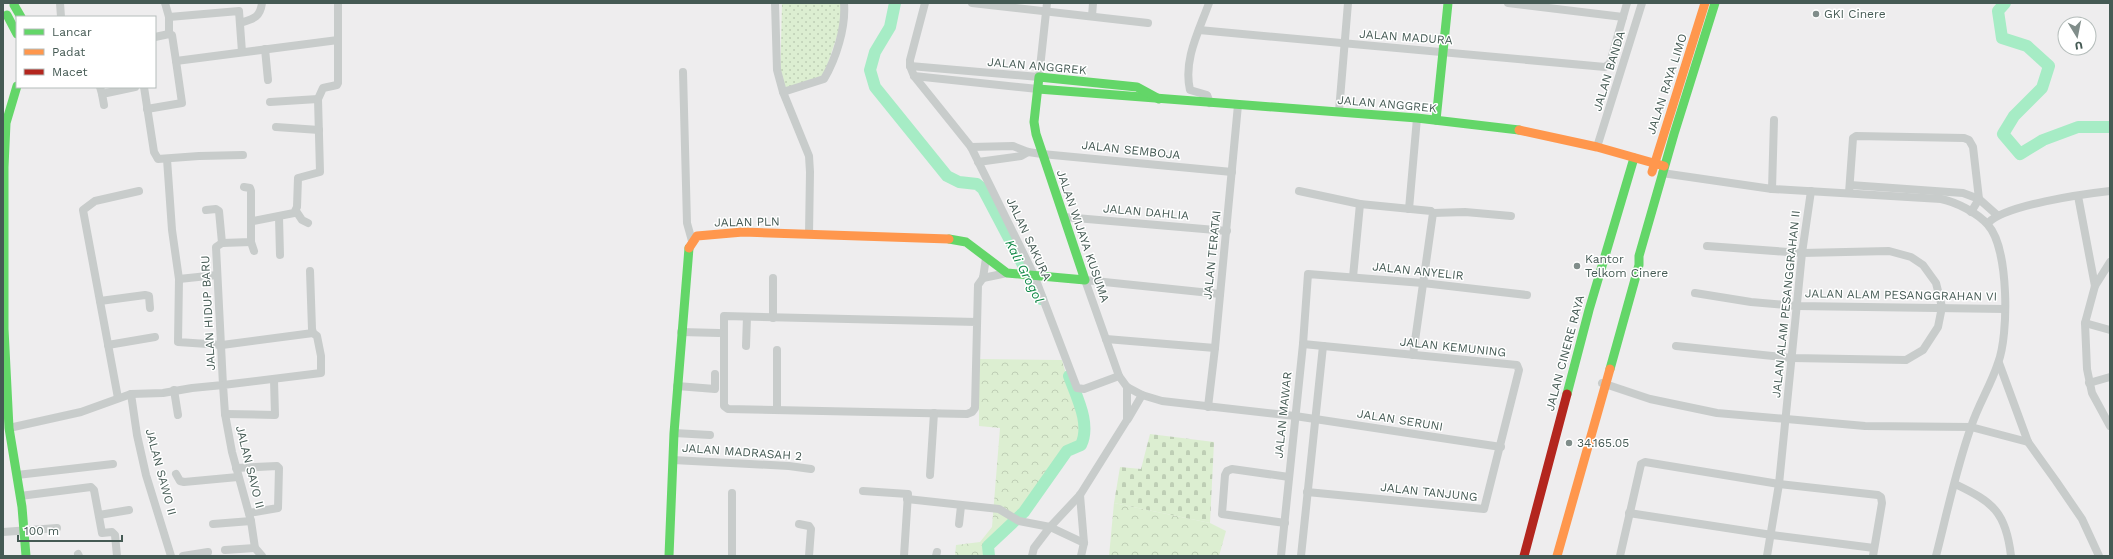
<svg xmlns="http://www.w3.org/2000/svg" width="2113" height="559" font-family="'Work Sans',sans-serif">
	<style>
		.green { fill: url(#green-dots) }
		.forest { fill: url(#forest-crowns) }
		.cemetery { fill: url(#cemetery-stones) }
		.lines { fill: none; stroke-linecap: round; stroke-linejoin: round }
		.river { stroke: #a6ecc5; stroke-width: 12 }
		.street { stroke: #c8cccb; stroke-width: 8 }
		.fast { stroke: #63d668; stroke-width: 9 }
		.slow { stroke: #ff974d; stroke-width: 9 }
		.jam { stroke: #b3261e; stroke-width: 9 }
		.poi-dot { fill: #808d8a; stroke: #fff; stroke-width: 1.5 }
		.labels { text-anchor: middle; stroke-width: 3; stroke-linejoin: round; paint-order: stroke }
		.poi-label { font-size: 12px; fill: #455a54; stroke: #fff; text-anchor: start }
		.street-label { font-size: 12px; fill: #455a54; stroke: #fff }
		.water-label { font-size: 13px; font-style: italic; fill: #0d8845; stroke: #fff }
	</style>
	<defs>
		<pattern id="green-dots" width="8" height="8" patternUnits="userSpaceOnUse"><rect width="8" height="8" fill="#dceed1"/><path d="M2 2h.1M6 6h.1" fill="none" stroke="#beceb5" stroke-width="1.8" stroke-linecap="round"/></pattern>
		<pattern id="forest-crowns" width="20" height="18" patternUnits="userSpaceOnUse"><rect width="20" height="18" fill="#dceed1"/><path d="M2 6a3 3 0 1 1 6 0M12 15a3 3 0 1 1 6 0" fill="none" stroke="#beceb5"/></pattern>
		<pattern id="cemetery-stones" width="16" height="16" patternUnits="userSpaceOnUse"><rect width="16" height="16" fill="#dceed1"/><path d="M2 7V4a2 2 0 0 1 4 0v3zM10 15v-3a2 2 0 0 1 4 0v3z" fill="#beceb5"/></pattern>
	</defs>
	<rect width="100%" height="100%" fill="#eeedee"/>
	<!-- green -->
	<path class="green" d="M782,3H845L843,18L823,78L780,89Z"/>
	<!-- forest -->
	<g class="forest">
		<path d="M979,359L1062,360L1085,441L1066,452L990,550L992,556H955L956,545L980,542L992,527L1000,428L979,426Z"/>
		<path d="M1114,503L1210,523L1226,531L1219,556H1109Z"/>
	</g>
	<!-- cemetery -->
	<path class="cemetery" d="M1150,434L1214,442L1210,523L1114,503L1120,467L1141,469Z"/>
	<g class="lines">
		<!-- river -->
		<g class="river">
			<path d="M895,3L890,27L875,52L870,70L875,87L947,176L959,182L977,184L983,189L1041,299"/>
			<path d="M2005,3L1998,11L2002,38L2027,46L2049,66L2042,88L2014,116L2003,134L2020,154L2043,140L2078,127H2110"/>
			<path d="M989,556L988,546L1024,512L1067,451L1081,445C1091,424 1077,398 1069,376"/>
		</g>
		<!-- street -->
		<g class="street">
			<path d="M60,3L61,17"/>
			<path d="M165,3L169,17V34"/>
			<path d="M775,3L777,70L783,92L809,156L810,172L809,234"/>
			<path d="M925,3L910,60V66L914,76L971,147L1034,275L1077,388L1084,389L1119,376"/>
			<path d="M972,3L1148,23"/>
			<path d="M1209,3C1199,31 1183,60 1190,90L1207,95L1210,103"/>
			<path d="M1508,3L1623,17"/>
			<path d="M1092,16L1093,3"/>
			<path d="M169,17L239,11L242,52"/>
			<path d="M240,23C253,19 260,18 262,3"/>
			<path d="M1199,30L1605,67L1610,63L1627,3"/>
			<path d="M155,37L169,34L172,35L176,61L338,40"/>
			<path d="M265,49L268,80"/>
			<path d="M910,66L1039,77L1047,3"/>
			<path d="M683,72L687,223L692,241"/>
			<path d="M914,76L1038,89"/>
			<path d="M100,87L102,94L135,87"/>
			<path d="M144,87L154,152L158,159L199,156L243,155"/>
			<path d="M783,92L824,79C836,59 846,27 844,3"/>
			<path d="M102,94L104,105"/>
			<path d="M270,102L318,99"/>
			<path d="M147,109L182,103L176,61"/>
			<path d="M1339,111L1348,3"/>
			<path d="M276,127L319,130"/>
			<path d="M971,147L1013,146L1028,152L1042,154L1232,172"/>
			<path d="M1597,147L1642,3"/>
			<path d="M167,159L172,230L179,279L178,342L222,345L313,333"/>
			<path d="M978,162L1021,156L1028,152"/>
			<path d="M1662,173L1772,189L1941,199C1956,202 1978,213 1988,225C2009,248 2009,335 1998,363C1991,385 1978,405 1971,427C1956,469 1947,513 1936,556"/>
			<path d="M1850,185L1963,193L1979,199L1997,215"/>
			<path d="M244,187L250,188L251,191V222"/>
			<path d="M1772,189L1774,120"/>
			<path d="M1299,191L1360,204L1431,211L1433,213L1413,355"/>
			<path d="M1849,193L1853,138L1856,136L1964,138L1969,140L1973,147L1979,199L1971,212"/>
			<path d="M2078,196L2095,286L2085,323L2087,369L2092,393L2110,426"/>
			<path d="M1409,209L1417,118"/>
			<path d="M206,210L216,209L219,211L222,243"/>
			<path d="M296,211L302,220L308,223"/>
			<path d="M1433,213L1465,212L1511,216"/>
			<path d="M279,217L280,255"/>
			<path d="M1064,217L1227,231"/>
			<path d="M1988,223C2005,205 2083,194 2110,191"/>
			<path d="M251,242L254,251"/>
			<path d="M1353,277L1360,204"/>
			<path d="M983,278L1007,273"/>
			<path d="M179,279L217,275"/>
			<path d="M2095,286L2110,262"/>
			<path d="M1695,293L1751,302L1797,306L2005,309"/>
			<path d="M1220,294L1085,280L1119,376L1127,387L1142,395L1162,401L1295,416L1501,447"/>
			<path d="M100,301L145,295L149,296L150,308"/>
			<path d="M773,318V278"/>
			<path d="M977,322L724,316V406L728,409L967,414L972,412L975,408L978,285L983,278L986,258"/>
			<path d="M2085,323L2110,330"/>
			<path d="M681,332L719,333"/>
			<path d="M1106,339L1215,348"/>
			<path d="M1303,344L1517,365L1519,370L1484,509L1307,492"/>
			<path d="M108,345L155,337"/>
			<path d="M746,346L747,317"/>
			<path d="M1676,346L1792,358L1906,360L1923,350L1938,327L1942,307L1936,283L1923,265L1911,257L1889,251L1802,253L1707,246"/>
			<path d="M1999,363L2028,442L2056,481L2082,519L2099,556"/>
			<path d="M1602,383L1650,399L1717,413L1865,426L1971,427L2028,442"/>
			<path d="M2089,383L2110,377"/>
			<path d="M677,386L715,389V374"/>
			<path d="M174,390L178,415"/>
			<path d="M131,394L137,435L146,475L171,556"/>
			<path d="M118,398L83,210L95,201L139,191"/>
			<path d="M1208,407L1215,348L1238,105"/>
			<path d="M777,410V350"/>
			<path d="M225,414L275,415L274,380"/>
			<path d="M1128,419L1142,395"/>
			<path d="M9,428L81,412L131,394L163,393L192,388L223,385L216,247L222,243L251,242V222L253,221L294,213L297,207L298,178L320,172L318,99L323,88L337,85L338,83V3"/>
			<path d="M674,433L710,435"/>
			<path d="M673,460L789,466L811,469"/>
			<path d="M236,468L277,466L279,468L278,508L249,513"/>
			<path d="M176,474L180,481L184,482L238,477"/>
			<path d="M17,475L113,464"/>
			<path d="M930,475L934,413"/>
			<path d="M1955,484C1993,502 2006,512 2011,556"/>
			<path d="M863,491L908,494L904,556"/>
			<path d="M732,493V556"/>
			<path d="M1080,495L1084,543L1081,556"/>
			<path d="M20,496L91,487L94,490L102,533L112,532L115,535L117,556"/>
			<path d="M907,499L999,509L1019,521L1050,527L1084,543"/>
			<path d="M1629,513L1772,535L1874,548"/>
			<path d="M99,515L129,510"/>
			<path d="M1285,523L1222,514L1225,475L1227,471L1232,469L1289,477"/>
			<path d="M213,524L251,521"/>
			<path d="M799,524L809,526L811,529L809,556"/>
			<path d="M959,524L961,506"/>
			<path d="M3,532L57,528"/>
			<path d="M225,550L255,548"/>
			<path d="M78,554L79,556"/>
			<path d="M183,556L208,552"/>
			<path d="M262,556L255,548L251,521L232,452L225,414L223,385L321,373V356L317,336L313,333L312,329L310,271"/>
			<path d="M936,556L937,552"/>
			<path d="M1032,556L1034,548L1050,527L1080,495L1127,420V387"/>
			<path d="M1281,556L1303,344L1308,274L1423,283L1527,295"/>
			<path d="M1301,556L1323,346"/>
			<path d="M1620,556L1641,464L1645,462L1779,484L1878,495L1881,497L1882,503L1873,556"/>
			<path d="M1767,556L1779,484L1802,253L1811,191"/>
		</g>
		<!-- fast -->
		<g class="fast">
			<path d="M14,5L21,17"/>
			<path d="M7,15L17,34"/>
			<path d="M17,86L6,123L4,167V329L9,428L22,507L26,556"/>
			<path d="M1038,89L1417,118L1519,130"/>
			<path d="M1436,120L1448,3"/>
			<path d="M949,239L966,242L1007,273L1085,280L1036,134L1034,122L1039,77L1137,87L1159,99"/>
			<path d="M1610,369L1639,265V256L1674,134L1715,3"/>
			<path d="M1567,394L1589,310L1634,158"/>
			<path d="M669,556L674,433L689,248"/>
		</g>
		<!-- slow -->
		<g class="slow">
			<path d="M1519,130L1597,147L1664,166"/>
			<path d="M1652,172L1705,3"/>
			<path d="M689,248L697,236L743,232L949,239"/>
			<path d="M1557,556L1610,369"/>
		</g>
		<!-- jam -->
		<path class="jam" d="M1524,556L1567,394"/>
	</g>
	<!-- markers -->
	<g class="poi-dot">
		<circle cx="1816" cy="14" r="4"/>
		<circle cx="1577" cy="266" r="4"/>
		<circle cx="1569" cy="443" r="4"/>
	</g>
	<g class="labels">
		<!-- poi labels -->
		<g class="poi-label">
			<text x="1824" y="18">GKI Cinere</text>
			<text x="1585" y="263">Kantor<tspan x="1585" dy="14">Telkom Cinere</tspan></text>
			<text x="1577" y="447">34.165.05</text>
		</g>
		<!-- street labels -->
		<g class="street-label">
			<text transform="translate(1406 37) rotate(4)" y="4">JALAN MADURA</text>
			<text transform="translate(1037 66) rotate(5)" y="4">JALAN ANGGREK</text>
			<text transform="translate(1609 71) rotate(-73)" y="4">JALAN BANDA</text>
			<text transform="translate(1667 84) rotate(-72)" y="4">JALAN RAYA LIMO</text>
			<text transform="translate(1387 104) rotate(5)" y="4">JALAN ANGGREK</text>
			<text transform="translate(1131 150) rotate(6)" y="4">JALAN SEMBOJA</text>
			<text transform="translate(1146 212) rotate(5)" y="4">JALAN DAHLIA</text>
			<text transform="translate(747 222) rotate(-1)" y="4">JALAN PLN</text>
			<text transform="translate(1083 236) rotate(71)" y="4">JALAN WIJAYA KUSUMA</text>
			<text transform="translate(1029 239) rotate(65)" y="4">JALAN SAKURA</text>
			<text transform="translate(1212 255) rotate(-84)" y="4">JALAN TERATAI</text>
			<text transform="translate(1418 271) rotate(6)" y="4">JALAN ANYELIR</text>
			<text transform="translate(1901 295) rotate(1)" y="4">JALAN ALAM PESANGGRAHAN VI</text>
			<text transform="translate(1786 304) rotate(-84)" y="4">JALAN ALAM PESANGGRAHAN II</text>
			<text transform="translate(208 313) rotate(-93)" y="4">JALAN HIDUP BARU</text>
			<text transform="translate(1453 347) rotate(6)" y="4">JALAN KEMUNING</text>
			<text transform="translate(1565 353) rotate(-75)" y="4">JALAN CINERE RAYA</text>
			<text transform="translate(1283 415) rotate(-84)" y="4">JALAN MAWAR</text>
			<text transform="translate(1400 420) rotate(9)" y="4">JALAN SERUNI</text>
			<text transform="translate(742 452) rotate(4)" y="4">JALAN MADRASAH 2</text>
			<text transform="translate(250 467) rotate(76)" y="4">JALAN SAVO II</text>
			<text transform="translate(161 472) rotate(75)" y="4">JALAN SAWO II</text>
			<text transform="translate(1429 492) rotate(6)" y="4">JALAN TANJUNG</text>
		</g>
		<!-- water labels -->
		<g class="water-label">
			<text transform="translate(1025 271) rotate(63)" y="5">Kali Grogol</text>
		</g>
	</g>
	<!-- border -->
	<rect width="2113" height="559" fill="none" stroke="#455a54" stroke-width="8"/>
	<!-- legend -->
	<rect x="16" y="16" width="140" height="72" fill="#ffffff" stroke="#b5bdbb"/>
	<rect x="24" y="29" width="20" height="6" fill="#63d668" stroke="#b5bdbb"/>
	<text x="52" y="36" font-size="12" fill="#455a54">Lancar</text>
	<rect x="24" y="49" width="20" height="6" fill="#ff974d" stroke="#b5bdbb"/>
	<text x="52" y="56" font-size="12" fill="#455a54">Padat</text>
	<rect x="24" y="69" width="20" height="6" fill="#b3261e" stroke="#b5bdbb"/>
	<text x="52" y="76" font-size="12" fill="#455a54">Macet</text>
	<!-- north arrow -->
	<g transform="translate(2077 36) rotate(170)"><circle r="19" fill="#ffffff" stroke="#b5bdbb"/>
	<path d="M0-3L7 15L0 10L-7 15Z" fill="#808d8a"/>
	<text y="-6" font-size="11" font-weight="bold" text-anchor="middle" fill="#455a54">U</text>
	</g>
	<!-- scale -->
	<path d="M18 535v6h104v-6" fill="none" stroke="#455a54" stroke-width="2"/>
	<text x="24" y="535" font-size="12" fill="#455a54" stroke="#ffffff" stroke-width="3" paint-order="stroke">100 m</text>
</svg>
